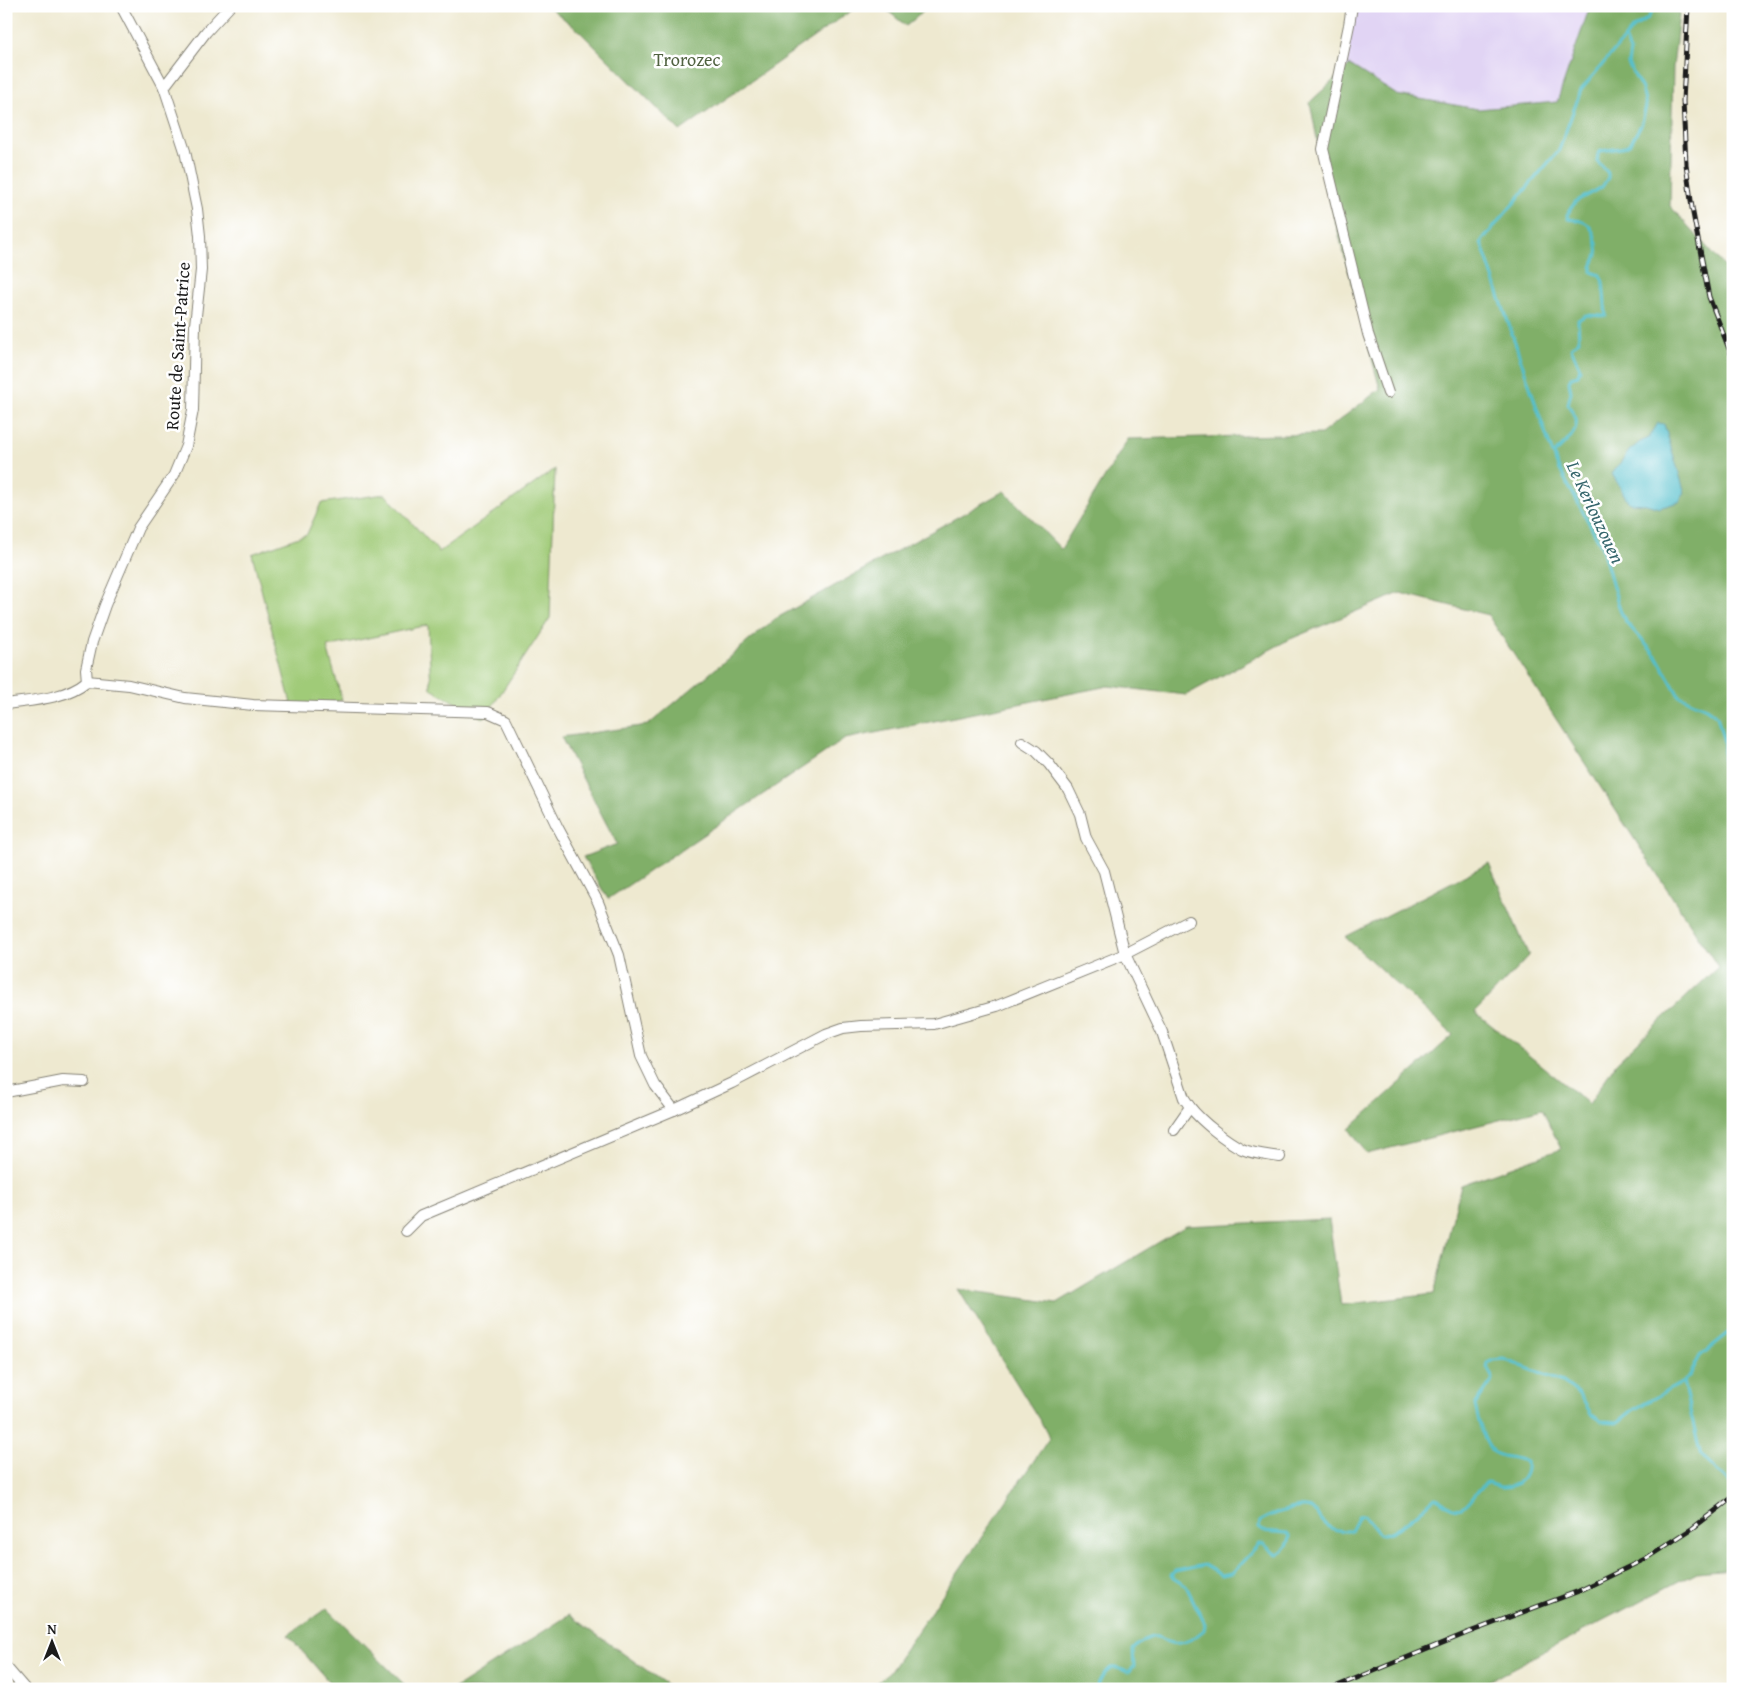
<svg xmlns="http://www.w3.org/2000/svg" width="1739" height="1695" font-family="'Gentium Book Plus',serif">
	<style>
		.built { fill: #e1d4f4 }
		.green { fill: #a0cb78; stroke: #5e744a }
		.forest { fill: #80af68; stroke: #4e6642 }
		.water { fill: #52bfcc; stroke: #376e74 }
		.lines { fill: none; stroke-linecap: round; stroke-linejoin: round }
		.stream { stroke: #52bfcc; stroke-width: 3 }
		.minor-casing { stroke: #858276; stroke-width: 12 }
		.minor { stroke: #fff; stroke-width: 10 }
		.rail-casing { stroke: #1c1c1c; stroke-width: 5 }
		.rail { stroke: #fff; stroke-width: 3; stroke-dasharray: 9; stroke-linecap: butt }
		.labels { text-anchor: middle; stroke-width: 5; stroke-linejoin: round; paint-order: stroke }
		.park-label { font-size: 18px; fill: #516241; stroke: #fff }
		.street-label { font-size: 18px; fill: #1c1c1c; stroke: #fff }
		.water-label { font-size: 19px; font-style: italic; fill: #34656b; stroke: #fff }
	</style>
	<rect width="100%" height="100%" fill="#fff"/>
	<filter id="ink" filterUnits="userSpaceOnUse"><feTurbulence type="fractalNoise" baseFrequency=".02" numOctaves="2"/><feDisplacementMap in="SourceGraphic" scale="10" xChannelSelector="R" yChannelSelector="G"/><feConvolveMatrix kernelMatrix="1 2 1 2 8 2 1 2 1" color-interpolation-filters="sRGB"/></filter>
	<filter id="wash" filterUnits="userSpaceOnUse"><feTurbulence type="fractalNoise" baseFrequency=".0096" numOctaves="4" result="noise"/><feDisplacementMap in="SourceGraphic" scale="20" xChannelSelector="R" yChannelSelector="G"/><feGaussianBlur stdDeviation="1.12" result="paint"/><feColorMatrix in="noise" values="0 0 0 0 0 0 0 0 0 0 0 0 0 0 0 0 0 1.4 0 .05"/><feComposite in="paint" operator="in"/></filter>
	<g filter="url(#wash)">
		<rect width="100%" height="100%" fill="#eee9d0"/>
		<!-- built -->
		<path class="built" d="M1354,6H1611L1562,96L1529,131L1378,94L1356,79L1344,64Z"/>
		<!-- green -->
		<path class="green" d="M555,469L550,618L484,719L431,689L428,625L327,647L342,700L293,711L252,554L307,534L321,503L385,494L439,552Z"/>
		<!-- forest -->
		<g class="forest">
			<path d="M548,6H858L680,131L579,31Z"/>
			<path d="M882,6H930L906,26Z"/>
			<path d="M1590,6H1680L1673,67L1670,206L1733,276V1569L1696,1572L1473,1689H1434L1427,1682L1416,1689H868L889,1673L1050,1437L958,1289L1057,1303L1186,1226L1329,1219L1341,1305L1434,1294L1461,1185L1561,1149L1542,1109L1367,1154L1349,1129L1453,1035L1345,937L1489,863L1529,956L1475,1012L1589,1104L1616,1063L1718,967L1488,615L1400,593L1288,640L1186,695L1108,686L845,739L608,899L583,857L617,844L561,737L648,725L775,619L1004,491L1061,549L1128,439L1321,434L1380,389L1326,187L1310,102L1350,65L1397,95L1478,109L1557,102Z"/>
			<path d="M327,1608L409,1689H335L288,1635Z"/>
			<path d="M569,1615L673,1689H454Z"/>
		</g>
		<!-- water -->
		<path class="water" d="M1658,423L1664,424L1685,493L1679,502L1659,508L1646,504L1629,503L1612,474L1629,451L1640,442L1649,438Z"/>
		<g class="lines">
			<!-- stream -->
			<g class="stream">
				<path d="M1625,39L1630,51L1628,64L1642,89L1646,106L1642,123L1630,144L1621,148L1601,151L1598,154L1597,161L1608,173V178L1602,187L1575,202L1567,215L1568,219C1573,220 1579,220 1584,222C1593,226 1599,244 1597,254C1596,261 1591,264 1592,272L1600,275L1603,282L1606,316L1586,315L1578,320L1579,340L1571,348L1580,368L1578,375L1571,377L1569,381L1571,392L1568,404C1570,409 1575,415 1576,419C1579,433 1562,446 1554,454L1556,463L1601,545L1620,610L1626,622L1657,657L1679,696L1706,708L1717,716L1724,742V789L1733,823"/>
				<path d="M1553,455L1481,242L1559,150L1581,90L1633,28L1648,18L1655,6"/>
				<path d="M1733,1298L1729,1304L1733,1311"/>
				<path d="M1683,1382L1701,1456L1733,1486"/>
				<path d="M1096,1689C1105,1672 1107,1661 1127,1672H1130L1134,1666L1133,1650C1138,1644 1149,1635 1157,1637C1161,1637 1164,1641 1168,1642C1181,1647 1195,1638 1204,1630L1205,1624L1186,1586L1173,1578L1171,1575L1175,1571L1204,1565L1221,1575L1232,1573L1259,1544H1264L1274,1553L1278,1554C1286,1549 1289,1545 1290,1536L1287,1533L1263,1531L1259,1528L1260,1521C1270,1515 1303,1502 1313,1509C1316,1511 1318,1516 1320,1519C1328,1530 1338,1531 1351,1531L1359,1516L1364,1515L1379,1534C1393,1537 1424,1508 1435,1498C1443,1499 1446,1506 1453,1508C1470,1513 1475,1488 1487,1483C1492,1484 1497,1487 1502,1487C1517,1488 1528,1477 1526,1462C1518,1457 1508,1458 1499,1455C1484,1451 1478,1418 1475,1405L1493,1379L1487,1367L1488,1363L1493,1360L1503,1359L1563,1382L1579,1394L1592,1415L1601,1421L1618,1422L1633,1410L1683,1382L1690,1375L1700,1356L1730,1332L1733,1327"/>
			</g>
		</g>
	</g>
	<g filter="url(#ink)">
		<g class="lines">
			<!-- minor casing -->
			<g class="minor-casing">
				<g id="minor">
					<path d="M1352,6L1349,25L1323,149L1368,334L1388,393"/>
					<path d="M164,87L206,32L230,6"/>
					<path d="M87,681L129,685L185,698L253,705L488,712L506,720L557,826L598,902L619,955L641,1056L655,1085L674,1110L732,1083L826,1034L843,1028L861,1026L934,1024L997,1006L1125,954L1189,921"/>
					<path d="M87,681L86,669L92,642L105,605L138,528L174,475L186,446L193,410L195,325L201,270L200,236L197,209L185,151L164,87L121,6"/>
					<path d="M6,704C34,700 65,699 87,681"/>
					<path d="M1022,742L1036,751L1049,764L1068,789L1080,814L1086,838L1104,871L1125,954L1162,1032L1184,1098L1190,1107L1174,1130"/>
					<path d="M6,1092L63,1081L84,1082"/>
					<path d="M1190,1107C1202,1122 1225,1140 1242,1149C1253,1154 1268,1155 1280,1157"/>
					<path d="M406,1231L421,1216L674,1110"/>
					<path d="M6,1667L25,1689"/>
				</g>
			</g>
			<!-- minor -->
			<use href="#minor" class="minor"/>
			<!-- rail casing -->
			<g class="rail-casing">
				<g id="rail">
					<path d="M1688,6L1683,101L1686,164L1692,208L1709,297L1733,359"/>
					<path d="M1330,1689L1467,1633L1579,1591L1645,1559L1693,1528L1733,1497"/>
				</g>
			</g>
			<!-- rail -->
			<use href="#rail" class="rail"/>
		</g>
	</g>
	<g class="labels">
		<!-- park labels -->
		<g class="park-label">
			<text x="687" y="66">Trorozec</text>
		</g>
		<!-- street labels -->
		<g class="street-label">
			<text transform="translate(178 346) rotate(-86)" y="6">Route de Saint-Patrice</text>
		</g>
		<!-- water labels -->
		<g class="water-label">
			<text transform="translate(1596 512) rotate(65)" y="7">Le Kerlouzouen</text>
		</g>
	</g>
	<!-- margin -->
	<rect width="1739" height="1695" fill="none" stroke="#fff" stroke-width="25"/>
	<!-- north arrow -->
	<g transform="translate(52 1642)" stroke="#ffffff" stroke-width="4" paint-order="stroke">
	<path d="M0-4L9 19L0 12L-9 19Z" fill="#1c1c1c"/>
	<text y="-8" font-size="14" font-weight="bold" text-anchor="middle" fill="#1c1c1c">N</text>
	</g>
</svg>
